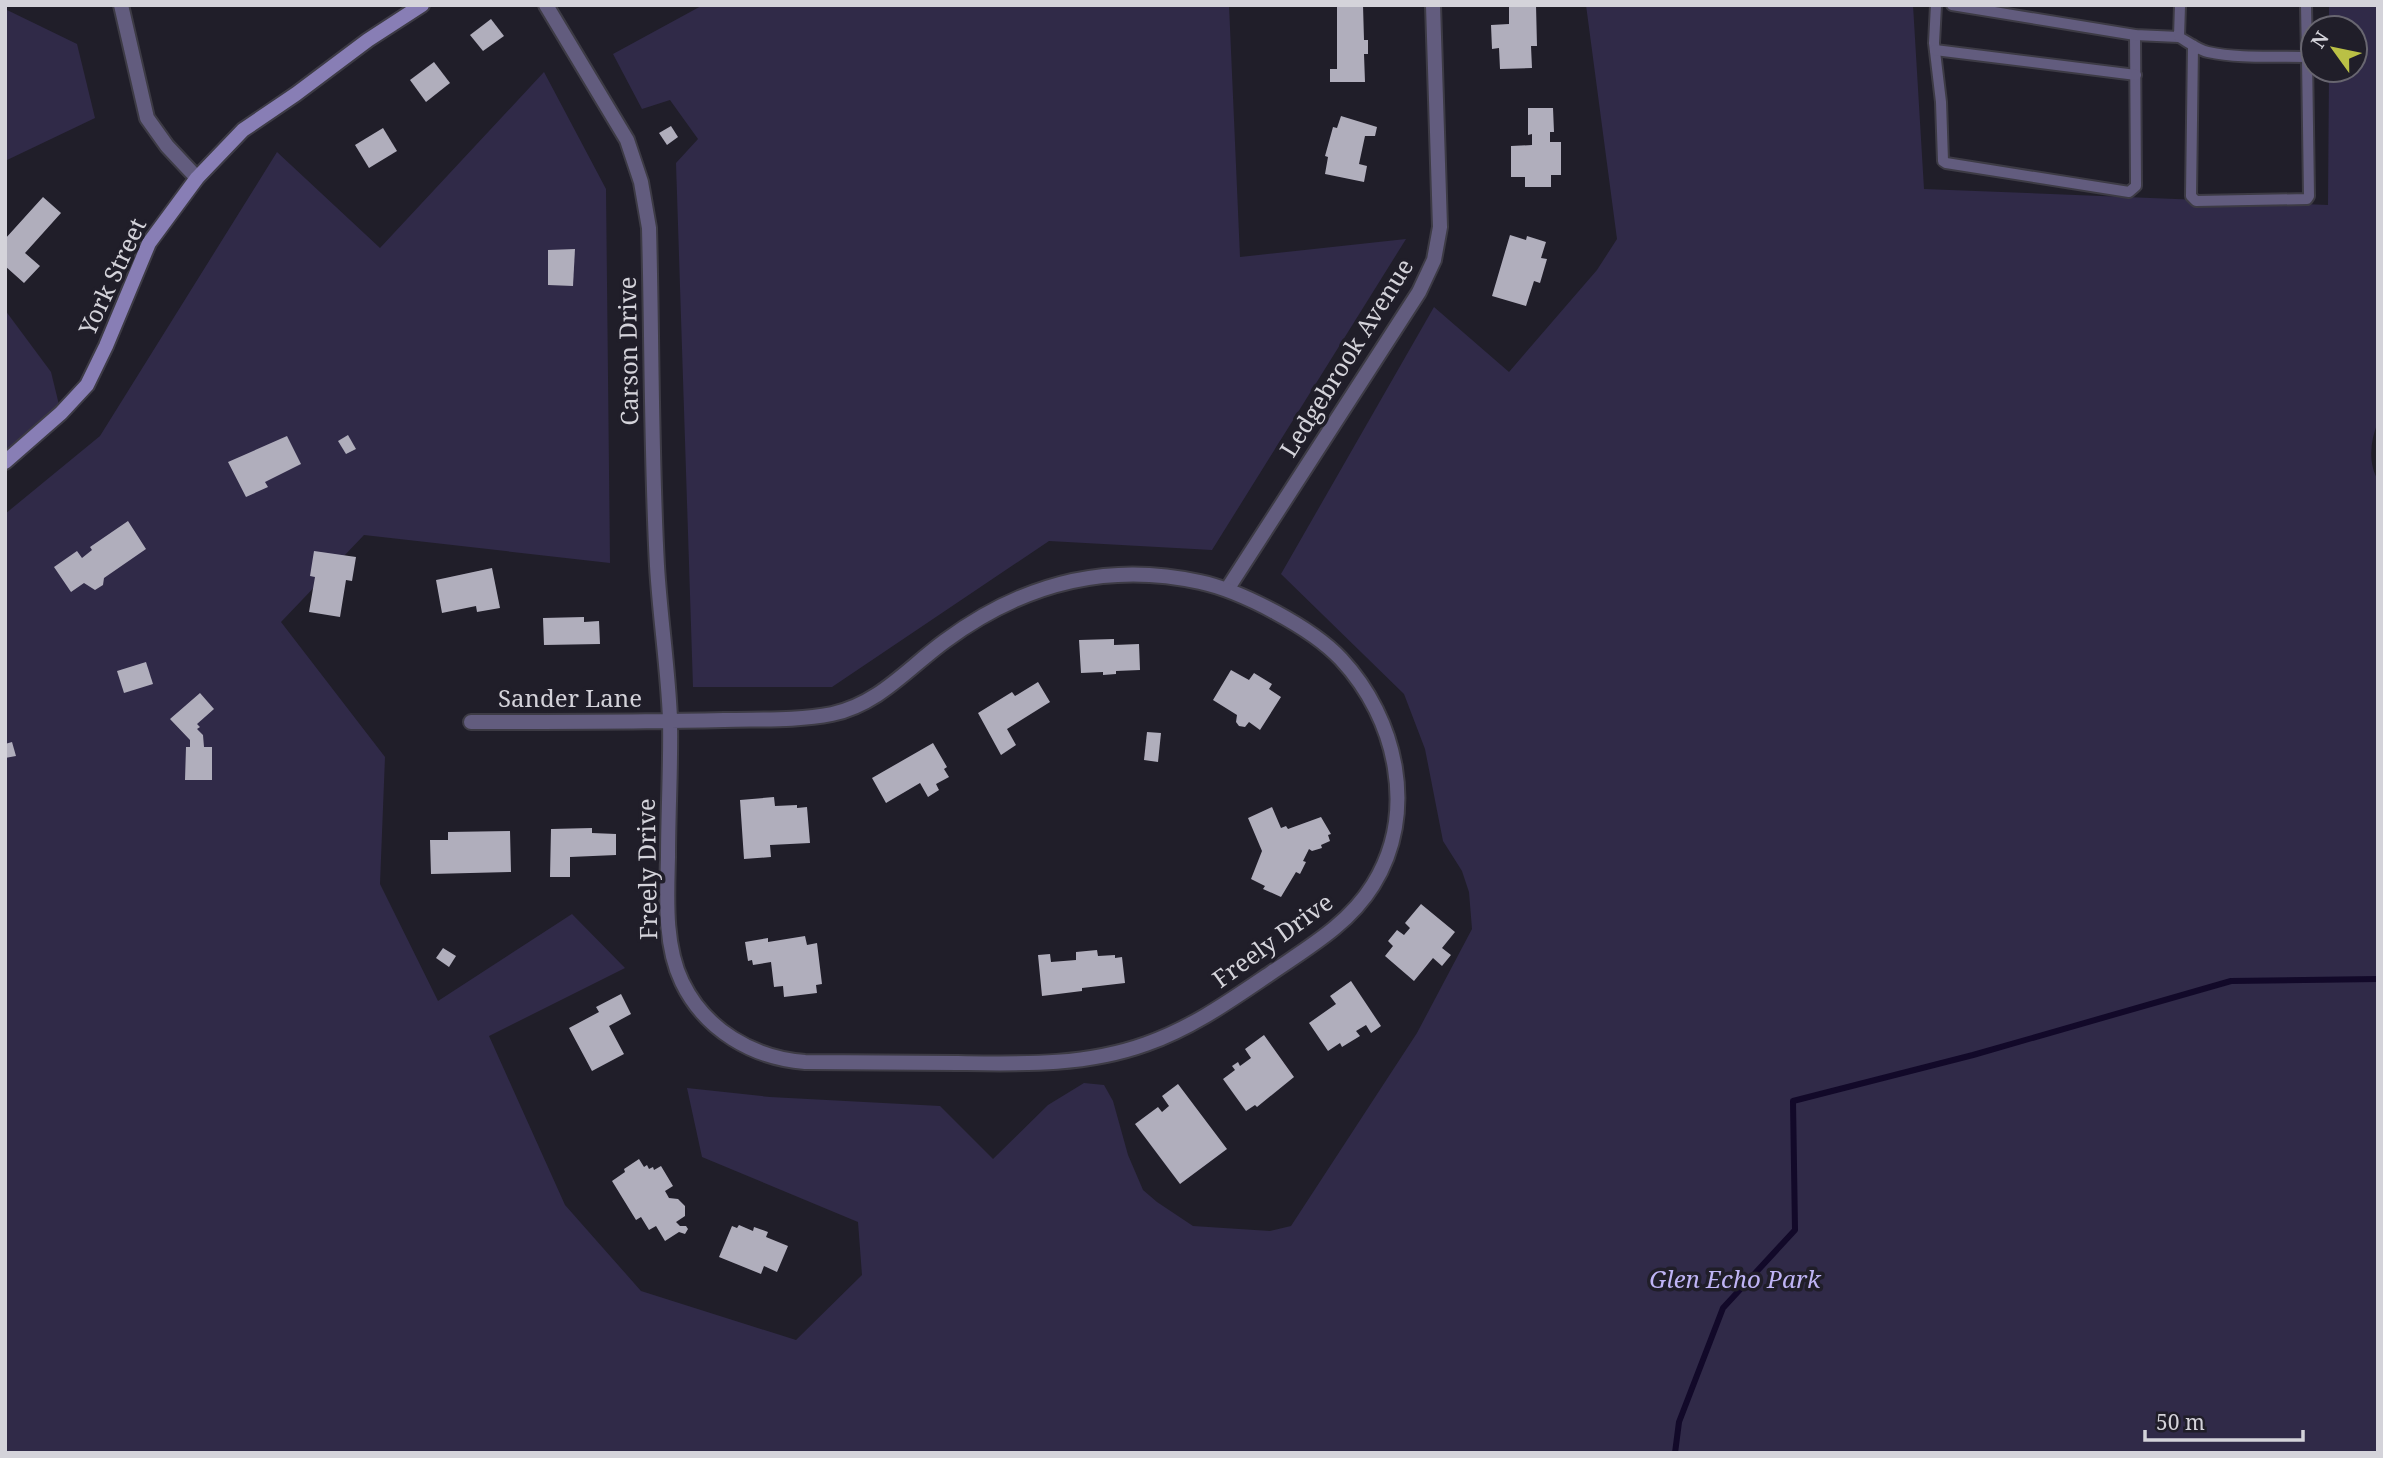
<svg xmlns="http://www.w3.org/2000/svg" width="2383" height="1458" font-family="'Noto Serif',serif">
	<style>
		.green { fill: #302a48 }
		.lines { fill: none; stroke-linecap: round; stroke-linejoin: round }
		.stream { stroke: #120929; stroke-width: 6 }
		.building { fill: #b0aebc }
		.lane-casing { stroke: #3d3b45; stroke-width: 14 }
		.street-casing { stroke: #3d3b45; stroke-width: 18 }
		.secondary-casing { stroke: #3d3b45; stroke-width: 18 }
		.lane { stroke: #625c7e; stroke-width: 10 }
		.street { stroke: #625c7e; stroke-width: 14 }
		.secondary { stroke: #887eb5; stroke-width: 14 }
		.labels { text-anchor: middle; stroke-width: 7; stroke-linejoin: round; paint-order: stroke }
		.street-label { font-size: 24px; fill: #d4d3da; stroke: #201e29 }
		.park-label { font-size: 24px; font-style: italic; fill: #bfb4f5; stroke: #201e29 }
	</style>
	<rect width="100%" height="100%" fill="#201e29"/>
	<!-- green -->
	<g class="green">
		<path d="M703,5H1229L1240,257L1406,239L1212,550L1049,541L832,687H693L676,163L698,139L670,100L642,109L613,54Z"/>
		<path d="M1586,5H1913L1924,189L2328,205L2329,70H2355V28H2329V5H2378V422C2370,441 2368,463 2378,480V1453H5V514L100,436L277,152L380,248L544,72L606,189L610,563L364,535L281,622L385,757L380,884L438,1001L572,914L625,968L489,1036L565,1205L641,1291L796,1340L862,1275L858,1222L702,1157L687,1088L770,1097L940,1106L993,1159L1048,1105L1084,1083L1104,1085L1113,1101L1128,1155L1143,1190L1157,1202L1193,1226L1270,1231L1291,1226L1417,1033L1472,929L1469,892L1462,871L1443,841L1425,749L1404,694L1281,574L1434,307L1509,372L1597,270L1617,239Z"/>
		<path d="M5,9L77,44L95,118L5,161Z"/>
		<path d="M5,310L51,372L61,413L5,462Z"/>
	</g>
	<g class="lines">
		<!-- stream -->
		<path class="stream" d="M1675,1453L1679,1422L1723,1308L1795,1230L1793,1101L1973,1055L2231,981L2378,979"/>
	</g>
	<!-- building -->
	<g class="building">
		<path d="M1337,5H1363L1364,40H1368V54H1364L1365,82H1330V69H1337Z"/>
		<path d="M1509,5H1536L1537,46H1531L1532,68L1500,69L1499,48L1492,49L1491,25L1509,24Z"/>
		<path d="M491,19L504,36L483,51L470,35Z"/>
		<path d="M434,62L450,83L426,102L410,80Z"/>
		<path d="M1528,108H1553L1554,132H1550V142H1561V175H1551V187H1525V177H1511V146L1532,145V134L1528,135Z"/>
		<path d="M1341,116L1377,127L1375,136H1365L1359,164L1367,166L1364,182L1325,174L1328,157L1325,156L1333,127L1337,128Z"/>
		<path d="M671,126L678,137L667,145L659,133Z"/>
		<path d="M383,128L397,151L369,168L355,145Z"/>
		<path d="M43,197L61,213L25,253L40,266L24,283L5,266V239Z"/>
		<path d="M1510,235L1526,240L1527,236L1546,242L1541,258L1547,259L1540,283L1534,281L1526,306L1492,296Z"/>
		<path d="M575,249L573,286L548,285V250Z"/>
		<path d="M348,435L356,449L346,454L338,441Z"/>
		<path d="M287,436L301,464L265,482L268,487L246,497L228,462Z"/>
		<path d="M128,521L146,549L104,578L103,585L95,590L84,583L71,592L54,567L77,551L82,558L92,550L90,547Z"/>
		<path d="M314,551L356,557L352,581L346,580L340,617L309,612L315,577L310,576Z"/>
		<path d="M492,568L500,608L477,612L476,606L442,613L436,580Z"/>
		<path d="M584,617V622L599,621L600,644L544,645L543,618Z"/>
		<path d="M1114,639V645L1139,644L1140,670L1116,671V674L1103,675V672L1081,673L1079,640Z"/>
		<path d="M146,662L153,684L124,693L117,671Z"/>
		<path d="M1231,670L1249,680L1254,673L1272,684L1269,689L1281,697L1260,730L1249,722L1245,727L1239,726L1236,722L1237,715L1213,700Z"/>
		<path d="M1038,682L1050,702L1007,729L1016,745L1001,755L978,713L1012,692L1015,696Z"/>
		<path d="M200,693L214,709L197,724L200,727L197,729L203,735L204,747H212V780H185L186,747H190V740L170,719Z"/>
		<path d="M1147,732L1161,733L1158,762L1144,760Z"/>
		<path d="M12,742L16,756L5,758V744Z"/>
		<path d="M933,743L947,767L944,769L949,777L936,784L939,790L928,797L920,783L886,803L872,778Z"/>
		<path d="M774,797L775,806L797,805V808L807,807L810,843L770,845L771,857L744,859L740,800Z"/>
		<path d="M1272,807L1281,828L1286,826L1288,829L1321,817L1331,834L1328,835L1330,841L1321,845L1322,848L1312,851L1309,849L1303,861L1306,862L1300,874L1296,872L1281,897L1263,889L1265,886L1251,879L1262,851L1248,818Z"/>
		<path d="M592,828V833L616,834V855L570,857V877H550L551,829Z"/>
		<path d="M510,831L511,872L431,874L430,840H448V832Z"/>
		<path d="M1421,904L1455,932L1442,948L1451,955L1442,966L1433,958L1414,981L1385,956L1393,946L1388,941L1397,930L1404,935L1410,928L1405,923Z"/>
		<path d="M805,936L807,945L817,943L822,984L816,985L817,993L784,997L783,986L774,987L771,962L753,965L752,960L748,961L745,942L768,938V942Z"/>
		<path d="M443,948L456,956L449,967L436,958Z"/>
		<path d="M1097,950L1098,956L1115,955V958L1122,957L1125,983L1082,988V991L1042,996L1038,955L1050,954L1051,962L1076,960V952Z"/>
		<path d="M1351,981L1381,1026L1371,1033L1366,1025L1356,1031L1360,1036L1342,1047L1340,1043L1328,1051L1309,1023L1336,1004L1330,996Z"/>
		<path d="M621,994L631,1014L609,1026L624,1054L592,1071L569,1028L599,1012L596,1007Z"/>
		<path d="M1264,1035L1294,1077L1257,1107L1255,1105L1246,1111L1223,1079L1235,1070L1232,1066L1238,1062L1240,1066L1251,1058L1245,1049Z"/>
		<path d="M1178,1084L1227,1149L1180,1184L1135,1124L1158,1107L1162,1112L1169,1106L1162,1096Z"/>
		<path d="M639,1159L644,1167L647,1165L649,1169L653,1167L654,1170L661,1166L673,1186L665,1191L669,1198L678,1199L685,1206V1216L676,1222L680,1226H686L688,1229L685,1234L679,1232L665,1241L656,1226L649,1230L641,1217L636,1220L612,1181L625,1172L624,1169Z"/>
		<path d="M739,1225L753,1231L754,1227L768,1232L766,1237L788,1246L777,1272L764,1266L761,1274L719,1257L732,1226L737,1228Z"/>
	</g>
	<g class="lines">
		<!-- lane casing -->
		<g class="lane-casing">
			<g id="lane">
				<path d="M1936,5L1934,43L1941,102L1943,161L1946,163L2129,192L2136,186L2135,35"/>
				<path d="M1952,5L2135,35L2179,37L2180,5"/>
				<path d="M2306,5L2307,57"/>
				<path d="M2179,37C2188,42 2198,50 2208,52C2240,59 2274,56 2307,57L2309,196L2307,199L2196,201L2191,196L2193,45"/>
				<path d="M1935,50L2136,75"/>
			</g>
		</g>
		<!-- street casing -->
		<g class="street-casing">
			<g id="street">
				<path d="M121,5L147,118L167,146L197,178"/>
				<path d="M1228,588L1419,292L1434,260L1440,227L1433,5"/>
				<path d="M471,722C555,722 640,722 724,720C760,719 797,721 832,714C879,704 908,668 945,641C1022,584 1106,561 1200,582C1242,591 1312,628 1341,659C1397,719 1418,813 1373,885C1349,924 1309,947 1271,973C1231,1000 1192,1028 1146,1044C1085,1066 1022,1064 958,1063C907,1063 856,1062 805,1062C753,1058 705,1030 682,982C664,945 667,897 668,857C668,811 671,765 670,719C668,668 660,617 657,566C651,454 652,340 649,228L641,182L627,140L546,5"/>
			</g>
		</g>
		<!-- secondary casing -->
		<g class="secondary-casing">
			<path id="secondary" d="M5,462L61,413L87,385L106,346L149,243L197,178L243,130L296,94L368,40L422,5"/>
		</g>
		<!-- lane -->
		<use href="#lane" class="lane"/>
		<!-- street -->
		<use href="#street" class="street"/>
		<!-- secondary -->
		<use href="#secondary" class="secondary"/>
	</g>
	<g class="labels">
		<!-- street labels -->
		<g class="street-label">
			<text transform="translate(113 277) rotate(-65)" y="8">York Street</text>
			<text transform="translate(629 351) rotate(-91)" y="8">Carson Drive</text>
			<text transform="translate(1347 358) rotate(-58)" y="8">Ledgebrook Avenue</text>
			<text x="570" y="707">Sander Lane</text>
			<text transform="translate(648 869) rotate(-91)" y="8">Freely Drive</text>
			<text transform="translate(1273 941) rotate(-36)" y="8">Freely Drive</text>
		</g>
		<!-- park labels -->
		<g class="park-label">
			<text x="1735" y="1288">Glen Echo Park</text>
		</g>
	</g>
	<!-- border -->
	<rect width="2383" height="1458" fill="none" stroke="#d4d3da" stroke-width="14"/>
	<!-- north arrow -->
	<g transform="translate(2334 49) rotate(303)"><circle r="33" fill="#201e29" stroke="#686670" stroke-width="2"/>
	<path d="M0-5L12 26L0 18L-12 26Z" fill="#bac045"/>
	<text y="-10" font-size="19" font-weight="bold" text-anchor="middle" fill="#d4d3da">N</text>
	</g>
	<!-- scale -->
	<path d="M2145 1430v10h158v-10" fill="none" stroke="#d4d3da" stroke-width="3.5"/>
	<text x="2156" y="1430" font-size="21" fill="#d4d3da" stroke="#201e29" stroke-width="5" paint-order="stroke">50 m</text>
</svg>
